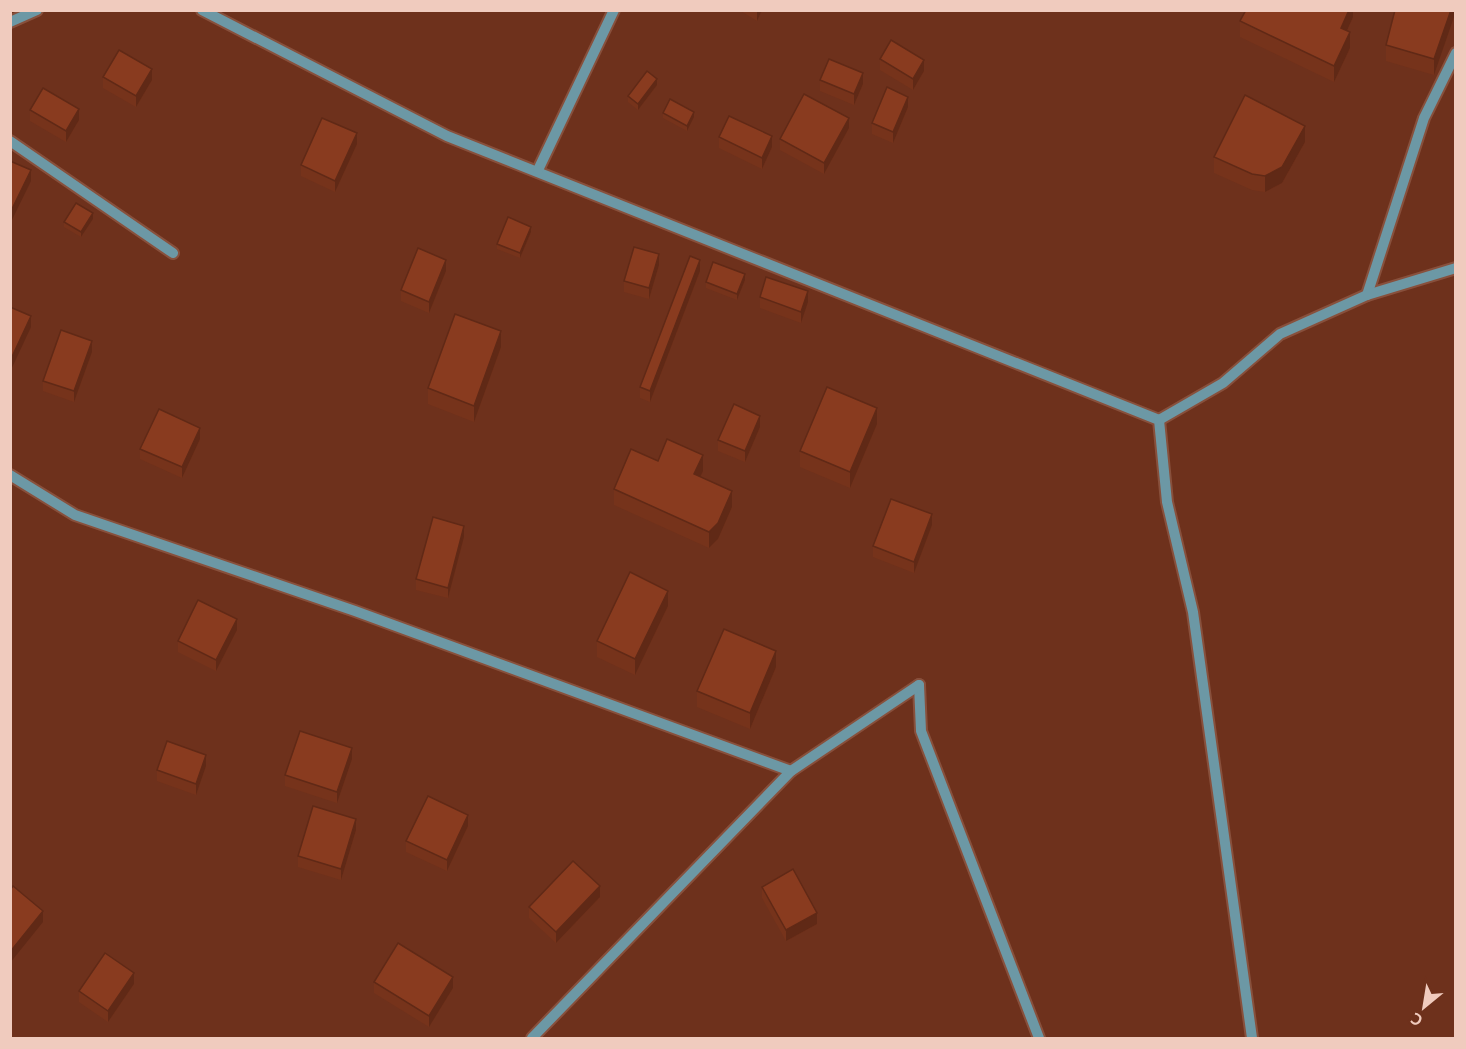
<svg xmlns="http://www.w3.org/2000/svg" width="1466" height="1049" font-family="Ubuntu,sans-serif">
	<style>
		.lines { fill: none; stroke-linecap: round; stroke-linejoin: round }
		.minor-casing { stroke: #88503c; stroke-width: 14 }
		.minor { stroke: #6c98a5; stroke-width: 10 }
		.wall { fill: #76331b }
		.shaded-wall { fill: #602916 }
		.building { fill: #893b1f; stroke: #602916; stroke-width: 1.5 }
	</style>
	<rect width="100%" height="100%" fill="#6e311c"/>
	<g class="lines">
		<!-- minor casing -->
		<g class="minor-casing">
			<g id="minor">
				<path d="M202,10L447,136L1159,420L1167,502L1193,612L1252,1038"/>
				<path d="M10,22L37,10"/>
				<path d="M10,141L173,253"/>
				<path d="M538,170L614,10"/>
				<path d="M1367,295L1424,118L1456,53"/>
				<path d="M1159,420L1223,383L1280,334L1367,295L1456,268"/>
				<path d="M10,475L75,515L355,611L791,771"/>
				<path d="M919,685L921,731L1039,1038"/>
				<path d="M532,1038L791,771L919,685"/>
			</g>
		</g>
		<!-- minor -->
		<use href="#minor" class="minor"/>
	</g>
	<!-- wall -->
	<g class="wall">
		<path d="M739,10H762L757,21Z"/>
		<path d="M1353,10V17L1347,31L1350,48L1334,82L1240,37V21Z"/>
		<path d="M1454,10V17L1434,75L1386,61V45Z"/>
		<path d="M880,59L924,71L913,90L880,70Z"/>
		<path d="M103,77L152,80L136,107L103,88Z"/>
		<path d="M820,80L863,84L854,105L820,91Z"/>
		<path d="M657,85L638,110L628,102V96Z"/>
		<path d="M908,107L893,143L872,134V123Z"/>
		<path d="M30,110L79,120L66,142L30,121Z"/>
		<path d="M663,113L694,117L687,131L663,118Z"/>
		<path d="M849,128L824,174L780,150V139Z"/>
		<path d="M719,137L772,147L762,169L719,148Z"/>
		<path d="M1305,142L1282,183L1265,192L1252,190L1214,173V157Z"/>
		<path d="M357,144L335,192L301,176V165Z"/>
		<path d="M93,219L81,237L64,227V222Z"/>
		<path d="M531,232L520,258L497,249V244Z"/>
		<path d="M659,265L649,299L624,292V281Z"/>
		<path d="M446,271L429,313L401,301V290Z"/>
		<path d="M700,271L650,402L640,398V387Z"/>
		<path d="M745,280L737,300L706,288V282Z"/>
		<path d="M760,297L808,302L801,323L760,308Z"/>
		<path d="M501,347L474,422L428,404V388Z"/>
		<path d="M92,352L74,402L43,391V381Z"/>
		<path d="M877,424L850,488L800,467V451Z"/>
		<path d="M760,427L745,462L718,451V440Z"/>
		<path d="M200,439L182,478L140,459V449Z"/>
		<path d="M658,461L703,471L700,477L732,507L718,539L709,548L614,505V489Z"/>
		<path d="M932,525L914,573L873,557V546Z"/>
		<path d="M464,537L448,598L416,590V579Z"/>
		<path d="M668,606L635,675L597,657V641Z"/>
		<path d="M237,630L216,671L178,652V641Z"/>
		<path d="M776,667L750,729L697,707V691Z"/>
		<path d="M352,759L337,803L285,786V775Z"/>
		<path d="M206,766L196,795L157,781V770Z"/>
		<path d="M468,826L447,871L406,852V841Z"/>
		<path d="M356,830L341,880L298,867V856Z"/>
		<path d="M762,887L817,924L786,941L762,898Z"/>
		<path d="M600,897L556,943L529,918V907Z"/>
		<path d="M374,982L453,988L429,1027L374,993Z"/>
		<path d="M134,984L108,1022L79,1002V991Z"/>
	</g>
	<!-- shaded-wall -->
	<g class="shaded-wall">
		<path d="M757,10H762L757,21Z"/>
		<path d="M1349,10H1353V17L1341,44V28Z"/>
		<path d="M1451,10H1454V17L1434,75V59Z"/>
		<path d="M1350,32V48L1334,82V66Z"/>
		<path d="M924,60V71L913,90V79Z"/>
		<path d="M152,69V80L136,107V96Z"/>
		<path d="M863,73V84L854,105V94Z"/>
		<path d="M657,79V85L638,110V104Z"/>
		<path d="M908,97V107L893,143V132Z"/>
		<path d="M79,109V120L66,142V131Z"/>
		<path d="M694,112V117L687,131V126Z"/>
		<path d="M849,118V128L824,174V163Z"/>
		<path d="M1305,126V142L1282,183L1265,192V176Z"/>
		<path d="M357,133V144L335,192V181Z"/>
		<path d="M772,136V147L762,169V158Z"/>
		<path d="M31,170V181L10,224V213Z"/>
		<path d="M93,213V219L81,237V232Z"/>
		<path d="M531,227V232L520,258V253Z"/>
		<path d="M659,254V265L649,299V288Z"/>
		<path d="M446,260V271L429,313V302Z"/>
		<path d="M700,260V271L650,402V391Z"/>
		<path d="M745,274V280L737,300V294Z"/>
		<path d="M808,291V302L801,323V312Z"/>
		<path d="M31,316V327L10,372V361Z"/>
		<path d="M501,331V347L474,422V406Z"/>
		<path d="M92,341V352L74,402V391Z"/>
		<path d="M877,408V424L850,488V472Z"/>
		<path d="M760,416V427L745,462V451Z"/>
		<path d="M200,428V439L182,478V467Z"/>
		<path d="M703,455V471L694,490V474Z"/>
		<path d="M732,491V507L718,539L709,548V532Z"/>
		<path d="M932,514V525L914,573V562Z"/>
		<path d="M464,526V537L448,598V588Z"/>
		<path d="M668,591V606L635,675V659Z"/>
		<path d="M237,619V630L216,671V660Z"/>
		<path d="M776,651V667L750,729V713Z"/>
		<path d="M352,748V759L337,803V792Z"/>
		<path d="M206,755V766L196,795V784Z"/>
		<path d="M468,815V826L447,871V860Z"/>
		<path d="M356,819V830L341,880V869Z"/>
		<path d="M600,886V897L556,943V932Z"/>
		<path d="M43,911V922L10,963V952Z"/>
		<path d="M817,913V924L786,941V930Z"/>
		<path d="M134,973V984L108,1022V1011Z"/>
		<path d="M453,977V988L429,1027V1016Z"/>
	</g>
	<!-- building -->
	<g class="building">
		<path d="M1246,10H1349L1341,28L1350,32L1334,66L1240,21Z"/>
		<path d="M1395,10H1451L1434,59L1386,45Z"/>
		<path d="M891,40L924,60L913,79L880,59Z"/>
		<path d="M119,50L152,69L136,96L103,77Z"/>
		<path d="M829,59L863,73L854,94L820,80Z"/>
		<path d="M647,71L657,79L638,104L628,96Z"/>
		<path d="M887,87L908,97L893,132L872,123Z"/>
		<path d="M43,88L79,109L66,131L30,110Z"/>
		<path d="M804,94L849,118L824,163L780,139Z"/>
		<path d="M1245,95L1305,126L1282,167L1265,176L1252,174L1214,157Z"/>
		<path d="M670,99L694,112L687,126L663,113Z"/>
		<path d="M729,116L772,136L762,158L719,137Z"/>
		<path d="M322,118L357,133L335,181L301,165Z"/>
		<path d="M10,161L31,170L10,213Z"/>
		<path d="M76,203L93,213L81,232L64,222Z"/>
		<path d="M508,217L531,227L520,253L497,244Z"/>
		<path d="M634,247L659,254L649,288L624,281Z"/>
		<path d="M418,248L446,260L429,302L401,290Z"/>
		<path d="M690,256L700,260L650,391L640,387Z"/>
		<path d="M713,262L745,274L737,294L706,282Z"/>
		<path d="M766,277L808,291L801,312L760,297Z"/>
		<path d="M10,307L31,316L10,361Z"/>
		<path d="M455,314L501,331L474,406L428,388Z"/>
		<path d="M61,330L92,341L74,391L43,381Z"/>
		<path d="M827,387L877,408L850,472L800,451Z"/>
		<path d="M734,404L760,416L745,451L718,440Z"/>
		<path d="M159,409L200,428L182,467L140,449Z"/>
		<path d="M667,439L703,455L694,474L732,491L718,523L709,532L614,489L631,449L658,461Z"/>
		<path d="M891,499L932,514L914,562L873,546Z"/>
		<path d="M433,517L464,526L448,588L416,579Z"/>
		<path d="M630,572L668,591L635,659L597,641Z"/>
		<path d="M198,600L237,619L216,660L178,641Z"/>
		<path d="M724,629L776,651L750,713L697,691Z"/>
		<path d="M300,731L352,748L337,792L285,775Z"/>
		<path d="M167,741L206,755L196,784L157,770Z"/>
		<path d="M428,796L468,815L447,860L406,841Z"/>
		<path d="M313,806L356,819L341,869L298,856Z"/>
		<path d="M573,861L600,886L556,932L529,907Z"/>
		<path d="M793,869L817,913L786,930L762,887Z"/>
		<path d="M13,886L43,911L10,952V890Z"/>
		<path d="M398,943L453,977L429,1016L374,982Z"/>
		<path d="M105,953L134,973L108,1011L79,991Z"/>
	</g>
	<!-- border -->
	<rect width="1466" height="1049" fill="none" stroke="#f0cbbe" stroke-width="24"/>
	<!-- north arrow -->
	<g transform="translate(1424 1007) rotate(210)" stroke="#6e311c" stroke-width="4.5" paint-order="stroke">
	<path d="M0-4.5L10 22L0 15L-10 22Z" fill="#f0cbbe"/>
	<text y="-9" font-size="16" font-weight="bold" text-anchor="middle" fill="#f0cbbe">С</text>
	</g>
</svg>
